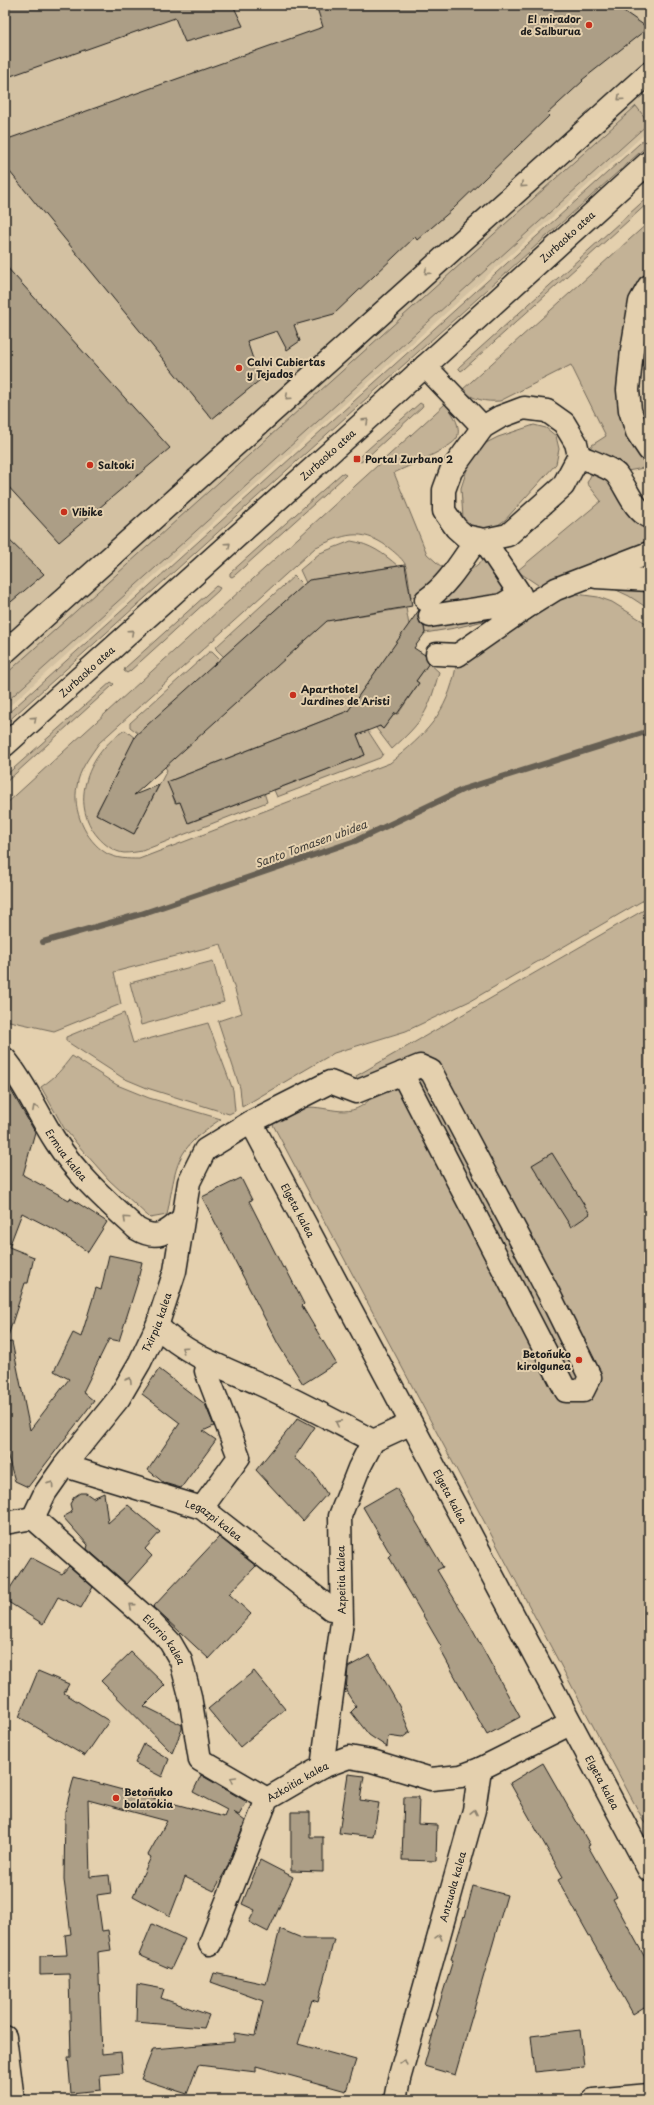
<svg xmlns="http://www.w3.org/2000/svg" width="654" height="2105" font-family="'Playpen Sans',sans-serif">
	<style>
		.built { fill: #d3c1a2 }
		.green { fill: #c3b296; stroke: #706759 }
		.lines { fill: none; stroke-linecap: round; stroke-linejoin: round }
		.stream { stroke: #665f52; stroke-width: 6 }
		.building { fill: #ac9e86; stroke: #1c1c1c }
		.minor-casing { stroke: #1c1c1c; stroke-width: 25 }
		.major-casing { stroke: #1c1c1c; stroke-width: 25 }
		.minor { stroke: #e4d0ae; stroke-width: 22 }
		.major { stroke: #e4d0ae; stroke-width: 22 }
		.oneway { stroke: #8a7f6c }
		.poi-dot { fill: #c8321e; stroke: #e4d0ae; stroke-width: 1.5 }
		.labels { text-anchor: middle; stroke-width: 4; stroke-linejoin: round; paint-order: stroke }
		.poi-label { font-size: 10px; font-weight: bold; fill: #1c1c1c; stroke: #e4d0ae; text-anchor: start }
		.street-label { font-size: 10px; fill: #1c1c1c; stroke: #e4d0ae }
		.water-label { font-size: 11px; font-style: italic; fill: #47433c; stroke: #e4d0ae }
	</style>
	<rect width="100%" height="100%" fill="#e4d0ae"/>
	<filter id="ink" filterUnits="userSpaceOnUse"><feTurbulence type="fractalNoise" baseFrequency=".025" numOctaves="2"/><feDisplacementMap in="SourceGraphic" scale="8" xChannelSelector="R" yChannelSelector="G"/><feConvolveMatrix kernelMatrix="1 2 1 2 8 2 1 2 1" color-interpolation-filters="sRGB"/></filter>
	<g filter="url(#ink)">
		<!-- built -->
		<path class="built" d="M5,5H649V130L5,710Z"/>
		<!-- green -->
		<g class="green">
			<path d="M636,106L649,123L5,703V675Z"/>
			<path d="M649,135V144L5,724V716Z"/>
			<path d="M649,196V202L464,369L461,371L459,369V367Z"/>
			<path d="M649,222V280L625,375L649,456V467L622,472L589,450L592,445L606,436L571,365L500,401C485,402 474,400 462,390Z"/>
			<path d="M420,403L423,405L422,407L364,460L361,462L358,460L359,457Z"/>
			<path d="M445,404C452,412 462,426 457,438C452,448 406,467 394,473L427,554L444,569L419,596L411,598C409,588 409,573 405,564C402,558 393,551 388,547C360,527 344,535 316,547L99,743C90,756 79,770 77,786C72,810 85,840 106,853C116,859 128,859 139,859L390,763C426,734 447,714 456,667L555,599L576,594L598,597L612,602L649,625V897L470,1001L406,1031L334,1053L242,1107L240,1088L218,1021L242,1013L221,944L114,972L121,1004L54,1031L5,1020V805Z"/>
			<path d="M534,425L546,428L556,436L559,449L556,464L505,520L495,527L472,529L463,518L461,488L470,460L482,445L498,437Z"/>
			<path d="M342,473L346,475L344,477L235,575L232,577L230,576V573Z"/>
			<path d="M592,473L605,478L649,525V547L541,587L517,571L601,501L587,483Z"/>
			<path d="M351,541C370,544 383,553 398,566L312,580L306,583L300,570L320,553Z"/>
			<path d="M488,556L504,588L499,600L432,609L465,571L467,573Z"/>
			<path d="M294,576L303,585L224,657L216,649L217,646Z"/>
			<path d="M216,586L220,588L218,591L130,671L127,673L124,671L125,668Z"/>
			<path d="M610,587L649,588V609L629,596Z"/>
			<path d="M406,608L409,625L348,711L172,780L176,792L172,794L175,803L180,802L189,823L261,795L260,779L267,802L142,851C137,852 130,853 124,853C114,852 104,844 98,837C68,803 89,752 125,730L135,738L96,814L134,834L167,770L161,761L321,614L333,620Z"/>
			<path d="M504,616L455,628L425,633L424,624Z"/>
			<path d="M209,652H212L220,660L139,734L130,727V723Z"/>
			<path d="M429,663L439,672C428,713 423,721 392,749L376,728L373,722L383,729L395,713L398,714L419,683L416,681Z"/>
			<path d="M111,682L114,684L112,686L5,783V776Z"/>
			<path d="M368,731L383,754L380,758L277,797L274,790L365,755L357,735Z"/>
			<path d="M649,907V1831L272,1123C280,1118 291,1110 300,1108C326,1103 347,1122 369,1100L356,1076Z"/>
			<path d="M213,961L224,1002L141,1025L130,983Z"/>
			<path d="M124,1013L133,1043L208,1023L233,1090L235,1111L229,1114L147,1088L123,1078L66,1041V1037Z"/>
			<path d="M72,1056L117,1085L149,1098L221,1119C174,1150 177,1163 167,1215L150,1218L109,1180L78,1145L64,1128L41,1087C58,1075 60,1071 72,1056Z"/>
		</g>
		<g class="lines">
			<!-- stream -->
			<path class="stream" d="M43,942L141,914L355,841L464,789L649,731"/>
		</g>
		<!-- building -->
		<g class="building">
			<path d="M5,5H233L243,26L185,42L175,18L5,78Z"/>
			<path d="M316,5H615L648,28L582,80L583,81L547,114L549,116L452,210L417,240L415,237L334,314L294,325L300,341L287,350L277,331L247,341L260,380L212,419L5,166V140L323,27Z"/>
			<path d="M5,265L170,448L59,542L5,483Z"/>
			<path d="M5,536L44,574L5,607Z"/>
			<path d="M405,565L412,606L327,621L134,795L159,785L134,834L96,814L136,735L303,585L309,580Z"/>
			<path d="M419,610L418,618L424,627L425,633L414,648L425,655L429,663L416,681L419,683L397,714L395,713L383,729L380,726L357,735L365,755L188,823L180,802L176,803L167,782L348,711Z"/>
			<path d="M5,1080L35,1132L23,1175L69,1200L70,1198L107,1222L88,1252L57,1231L22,1213L9,1247L34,1257L28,1283H25L8,1336L5,1335Z"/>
			<path d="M552,1153L590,1214L571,1227L532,1165Z"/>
			<path d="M241,1178L252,1200L249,1201L283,1268L285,1267L304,1304L302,1306L336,1363L303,1384L278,1344L202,1197Z"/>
			<path d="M109,1255L142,1262L137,1284L119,1341L109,1339L83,1392L94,1401L28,1487L15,1481L5,1447V1343L12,1342L30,1430L69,1379L54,1371L73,1333L81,1337L96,1288L101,1290Z"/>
			<path d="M159,1369L205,1404L214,1426L203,1431L216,1440L181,1488L164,1483L148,1470L180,1423L142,1394Z"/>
			<path d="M298,1418L315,1427L294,1458L314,1474L327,1494L303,1521L256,1470Z"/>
			<path d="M396,1488L443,1567L437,1570L467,1620L520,1717L487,1735L440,1649L442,1648L389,1557L391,1555L363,1507Z"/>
			<path d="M80,1493H86L93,1498L104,1493L108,1523L128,1505L160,1532L145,1549L152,1556L127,1584L87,1549L88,1545L63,1517L72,1512L70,1504L74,1497Z"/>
			<path d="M219,1537L256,1566L229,1594L251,1614L209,1659L153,1607Z"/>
			<path d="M30,1557L62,1574L69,1566L93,1587L81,1608L58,1597L43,1624L5,1600V1596Z"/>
			<path d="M131,1652L165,1685L144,1706L182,1725V1729L172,1753L101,1681Z"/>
			<path d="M370,1655L399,1706L410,1732L402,1738L388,1736L387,1747L369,1735L351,1712L356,1707L346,1691L348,1667Z"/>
			<path d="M38,1671L69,1684L64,1693L109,1721L85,1756L19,1717Z"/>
			<path d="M254,1671L285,1709L240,1747L208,1709Z"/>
			<path d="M144,1744L169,1759L162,1777L135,1763Z"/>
			<path d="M543,1763L590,1845L588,1846L617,1897L613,1899L649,1965V2004L633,2014L558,1880L563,1877L510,1783Z"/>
			<path d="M348,1774L364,1776L360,1800L379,1803L373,1837L339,1833Z"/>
			<path d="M201,1775L247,1802L239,1815L233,1812L245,1821L227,1868L214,1891L185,1877L170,1916L133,1896L151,1857L148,1855L167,1821L88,1800L90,1877L109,1875L111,1893L97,1895L102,1931L108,1930L111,1950L98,1952L102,2054L121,2052L123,2073L100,2075L101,2090L71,2093L68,2057H71L69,1974L40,1975V1956L67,1955L65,1935L71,1934L64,1880L65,1812L74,1777L224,1817L227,1810L193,1792Z"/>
			<path d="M404,1797H419L418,1824L437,1825L436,1861L402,1860Z"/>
			<path d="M291,1812H310V1837H323V1872L291,1871Z"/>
			<path d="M260,1860L293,1877L268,1932L249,1922L255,1910L242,1904Z"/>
			<path d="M473,1886L507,1895L455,2075L424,2066L438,2015H436L453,1960L451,1959L464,1916L465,1917Z"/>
			<path d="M152,1924L185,1939L171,1969L139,1955Z"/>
			<path d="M280,1929L304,1939H334L318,2002L312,2000L298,2044L356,2060L346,2091L256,2066V2072L198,2065L187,2094L141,2079L153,2049L234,2042V2033L255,2036L263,2001L211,1982L214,1973L266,1984Z"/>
			<path d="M137,1984L164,1989L161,1998L209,2015L204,2028L136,2022Z"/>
			<path d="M580,2030L584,2067L535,2072L531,2036Z"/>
		</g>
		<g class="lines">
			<!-- minor casing -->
			<g class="minor-casing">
				<g id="minor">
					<path d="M649,286L640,302L632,350L628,390L630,410L637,432L649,450"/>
					<path d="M425,366L483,427"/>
					<path d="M524,408L547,411L564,423L576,443L579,456L563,486L508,535L484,540L465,536L456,528L444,511V490L451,471L483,427L500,417Z"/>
					<path d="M579,456C587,460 612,468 617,475C627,488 633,509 649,517"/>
					<path d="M596,577L649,580"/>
					<path d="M426,600C448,585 462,560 477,539"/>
					<path d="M524,609L556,589L649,553"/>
					<path d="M430,616L502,605L520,594L484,540"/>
					<path d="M437,654L458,655L524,609L520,595"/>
					<path id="s1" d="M5,1059C26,1084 38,1115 56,1142C77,1175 109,1203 137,1229C157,1241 167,1233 182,1219"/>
					<path id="s2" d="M251,1122L649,1870"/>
					<path d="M157,1326C191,1359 231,1370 273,1390C307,1406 340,1424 373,1441"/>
					<path id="s3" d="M75,1469L202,1508L331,1609"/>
					<path d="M202,1508L239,1457L206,1371"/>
					<path id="s4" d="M33,1518L45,1493L64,1466L119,1398L140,1362L157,1326L175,1271L189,1182L205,1150L251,1122L330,1082L356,1092L420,1066L431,1071L548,1292L590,1377L583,1391H566L402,1073"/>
					<path id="s5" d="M5,1523L33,1518L150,1621L170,1642L181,1661L190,1696L200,1760L267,1799"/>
					<path d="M322,1767L342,1622L340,1516L359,1468L373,1441L410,1424"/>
					<path id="s6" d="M210,1944L267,1799L322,1767L349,1757L372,1761L431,1779L461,1776L480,1769L570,1724"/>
					<path id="s7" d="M395,2100L399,2079L474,1810L480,1769"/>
					<path d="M593,2100L649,2095"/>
				</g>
			</g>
			<!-- major casing -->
			<g class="major-casing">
				<g id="major">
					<path d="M5,652L649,73"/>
					<path id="s8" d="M5,745L343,441L649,162"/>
					<path d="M5,2037L13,2100"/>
				</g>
			</g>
			<!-- minor -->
			<use href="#minor" class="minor"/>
			<!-- major -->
			<use href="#major" class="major"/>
		</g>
		<!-- one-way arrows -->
		<defs><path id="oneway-chevron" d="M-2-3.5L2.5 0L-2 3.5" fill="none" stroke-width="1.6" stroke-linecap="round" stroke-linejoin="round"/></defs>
		<g class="oneway">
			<use href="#oneway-chevron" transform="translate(620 98) rotate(138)"/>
			<use href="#oneway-chevron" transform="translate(523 185) rotate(138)"/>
			<use href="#oneway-chevron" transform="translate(427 272) rotate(138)"/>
			<use href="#oneway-chevron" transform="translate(288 397) rotate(138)"/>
			<use href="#oneway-chevron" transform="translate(366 421) rotate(-43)"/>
			<use href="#oneway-chevron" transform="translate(228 545) rotate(-42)"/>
			<use href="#oneway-chevron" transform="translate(131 632) rotate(-42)"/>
			<use href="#oneway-chevron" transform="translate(34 719) rotate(-42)"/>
			<use href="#oneway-chevron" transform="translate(35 1108) rotate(-118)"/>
			<use href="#oneway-chevron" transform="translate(126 1219) rotate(-137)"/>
			<use href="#oneway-chevron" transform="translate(184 1349) rotate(-146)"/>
			<use href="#oneway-chevron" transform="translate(129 1380) rotate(-59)"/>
			<use href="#oneway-chevron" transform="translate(338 1423) rotate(-153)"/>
			<use href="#oneway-chevron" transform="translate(51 1484) rotate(-55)"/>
			<use href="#oneway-chevron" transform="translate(132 1606) rotate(-139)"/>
			<use href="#oneway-chevron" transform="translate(233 1779) rotate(-150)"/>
			<use href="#oneway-chevron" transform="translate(474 1812) rotate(-78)"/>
			<use href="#oneway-chevron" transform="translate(439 1937) rotate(-74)"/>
			<use href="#oneway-chevron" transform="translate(404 2062) rotate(-74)"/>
		</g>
	</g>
	<!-- markers -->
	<g class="poi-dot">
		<circle cx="589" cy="25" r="4"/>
		<circle cx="239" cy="368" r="4"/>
		<rect x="353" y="455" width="8" height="8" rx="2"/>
		<circle cx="90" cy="465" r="4"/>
		<circle cx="64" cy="512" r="4"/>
		<circle cx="293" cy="695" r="4"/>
		<circle cx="579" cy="1360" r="4"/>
		<circle cx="116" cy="1798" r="4"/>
	</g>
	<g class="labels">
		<!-- poi labels -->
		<g class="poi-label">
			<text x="581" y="23" text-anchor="end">El mirador<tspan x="581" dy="12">de Salburua</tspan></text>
			<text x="247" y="366">Calvi Cubiertas<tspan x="247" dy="12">y Tejados</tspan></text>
			<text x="365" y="463">Portal Zurbano 2</text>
			<text x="98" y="469">Saltoki</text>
			<text x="72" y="516">Vibike</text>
			<text x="301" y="693">Aparthotel<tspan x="301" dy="12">Jardines de Aristi</tspan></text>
			<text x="571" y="1358" text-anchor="end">Betoñuko<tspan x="571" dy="12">kirolgunea</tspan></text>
			<text x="124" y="1796">Betoñuko<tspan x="124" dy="12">bolatokia</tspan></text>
		</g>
		<!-- street labels -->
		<g class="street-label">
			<text dy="4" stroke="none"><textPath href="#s8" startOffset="758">Zurbaoko atea</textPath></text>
			<text dy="4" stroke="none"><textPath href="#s8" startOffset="434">Zurbaoko atea</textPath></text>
			<text dy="4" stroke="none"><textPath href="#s8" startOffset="110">Zurbaoko atea</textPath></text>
			<text dy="4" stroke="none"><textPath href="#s1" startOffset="114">Ermua kalea</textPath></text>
			<text dy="4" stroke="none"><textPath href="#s2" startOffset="100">Elgeta kalea</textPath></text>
			<text dy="4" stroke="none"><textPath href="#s4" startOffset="233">Txirpia kalea</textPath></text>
			<text dy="4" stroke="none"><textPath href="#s2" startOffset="424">Elgeta kalea</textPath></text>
			<text dy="4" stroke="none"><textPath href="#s3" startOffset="149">Legazpi kalea</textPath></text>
			<text transform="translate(341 1580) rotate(-91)" y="4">Azpeitia kalea</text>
			<text dy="4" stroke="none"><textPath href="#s5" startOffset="208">Elorrio kalea</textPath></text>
			<text dy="4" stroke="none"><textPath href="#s2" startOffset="748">Elgeta kalea</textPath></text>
			<text dy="4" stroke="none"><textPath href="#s6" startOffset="191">Azkoitia kalea</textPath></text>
			<text dy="4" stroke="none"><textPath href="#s7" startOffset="221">Antzuola kalea</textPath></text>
		</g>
		<!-- water labels -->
		<g class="water-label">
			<text transform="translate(311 844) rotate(-20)" y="4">Santo Tomasen ubidea</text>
		</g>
	</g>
	<!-- margin -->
	<rect width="654" height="2105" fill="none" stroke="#e4d0ae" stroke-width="20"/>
	<rect x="10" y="10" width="634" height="2085" fill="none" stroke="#1c1c1c" stroke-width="1.5" filter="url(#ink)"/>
</svg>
